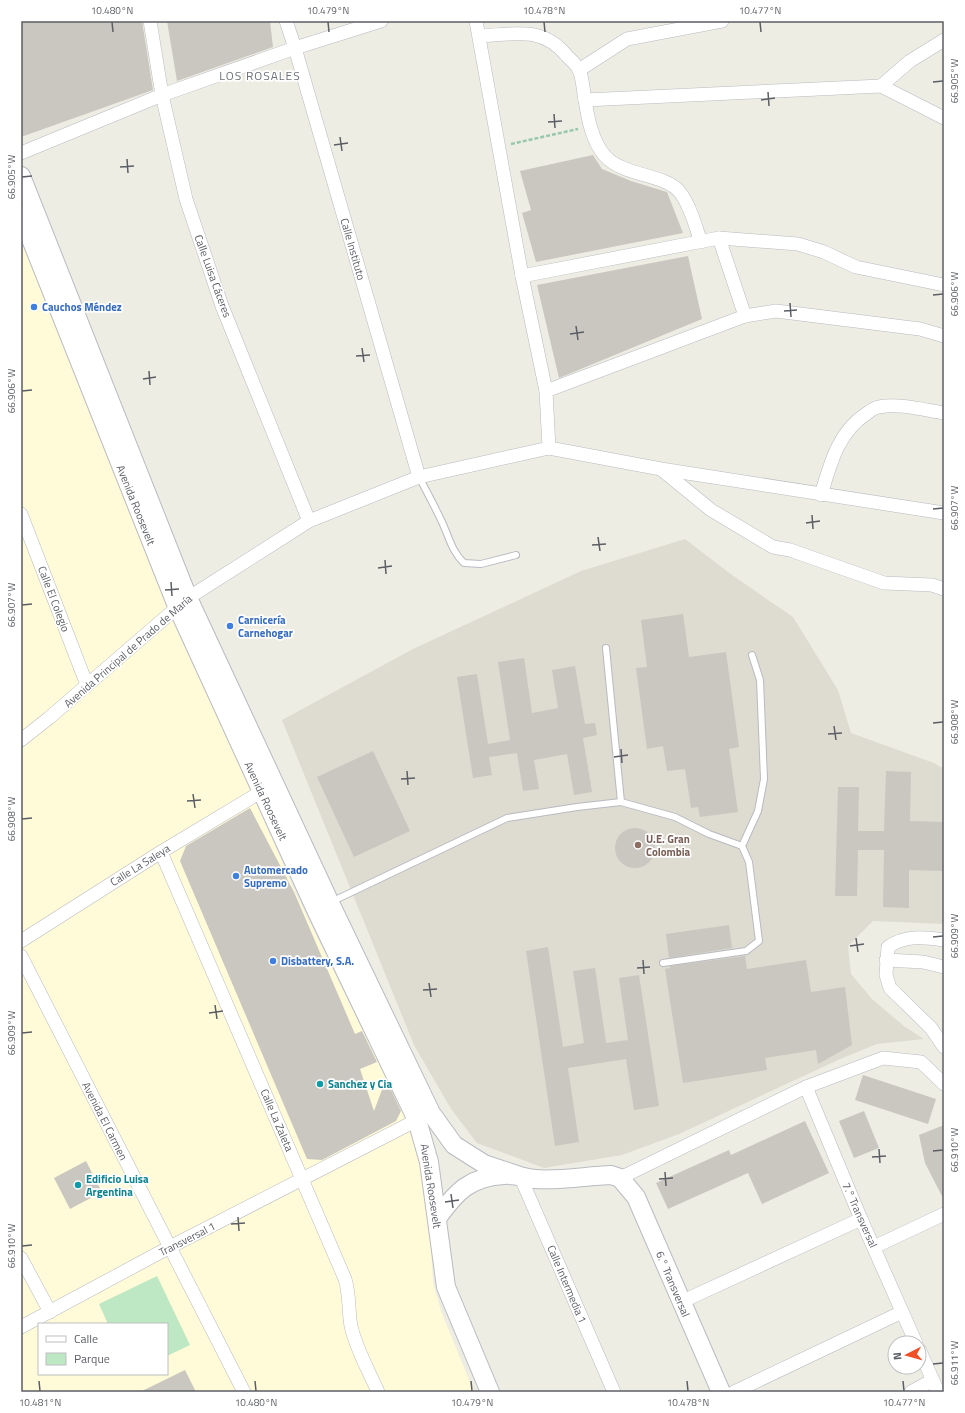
<svg xmlns="http://www.w3.org/2000/svg" width="965" height="1413" font-family="'Titillium Web',sans-serif">
	<style>
		.commercial { fill: #fffad7; fill-rule: evenodd }
		.education { fill: #dedcd1 }
		.green { fill: #bee7c3 }
		.building { fill: #c9c7c0 }
		.lines { fill: none; stroke-linecap: round; stroke-linejoin: round }
		.lane-casing { stroke: #b8bac0; stroke-width: 8 }
		.street-casing { stroke: #b8bac0; stroke-width: 14 }
		.secondary-casing { stroke: #b8bbc2; stroke-width: 20 }
		.path { stroke: #97c8ab; stroke-width: 2.5; stroke-dasharray: 4 2; stroke-linecap: butt }
		.lane { stroke: #fff; stroke-width: 6 }
		.street { stroke: #fff; stroke-width: 13 }
		.secondary { stroke: #fff; stroke-width: 18 }
		.ticks { fill: none; stroke: #5b5e64; stroke-width: 1.5 }
		.shop-dot { fill: #3f7fe0; stroke: #fff; stroke-width: 1.5 }
		.education-dot { fill: #8d6e63; stroke: #fff; stroke-width: 1.5 }
		.culture-dot { fill: #0f9aa8; stroke: #fff; stroke-width: 1.5 }
		.labels { text-anchor: middle; stroke-width: 3.5; stroke-linejoin: round; paint-order: stroke }
		.street-label { font-size: 11px; fill: #5b5e64; stroke: #fff }
		.shop-label { font-size: 11px; font-weight: bold; fill: #366cbe; stroke: #fff; text-anchor: start }
		.education-label { font-size: 11px; font-weight: bold; fill: #785e54; stroke: #fff; text-anchor: start }
		.culture-label { font-size: 11px; font-weight: bold; fill: #0d838f; stroke: #fff; text-anchor: start }
		.neighbourhood-label { font-size: 12px; letter-spacing: 1px; fill: #6c7076; stroke: #fff }
		.neatline { fill: none; stroke: #5b5e64; stroke-width: 1.5 }
		.ticks-label { font-size: 10px; text-anchor: middle; fill: #5b5e64 }
	</style>
	<rect width="100%" height="100%" fill="#eeede3"/>
	<!-- commercial -->
	<path class="commercial" d="M21,235L155,572L297,896L419,1146L428,1192L433,1282L441,1311L474,1392H21ZM39,1324H167V1374H39Z"/>
	<!-- education -->
	<path class="education" d="M685,539L732,575L793,617L838,690L851,733L934,763L944,769V924L873,921L848,946L851,974L872,999L905,1027L924,1039L877,1044L838,1060L679,1134L622,1155L544,1168L477,1143L451,1109L414,1045L282,720L413,649L581,571Z"/>
	<!-- green -->
	<path class="green" d="M157,1276L190,1345L167,1356V1324H108L99,1304Z"/>
	<!-- building -->
	<g class="building">
		<path d="M21,21H142L153,90L21,137Z"/>
		<path d="M167,21H270L273,47L177,81Z"/>
		<path d="M593,155L602,169L631,181L667,192L683,233L536,262L522,213L531,210L520,171Z"/>
		<path d="M688,256L702,319L559,378L537,285Z"/>
		<path d="M683,614L689,657L726,652L739,747L729,749L738,812L700,817L698,807L691,808L685,769L667,771L663,746L647,749L636,668L647,667L641,620Z"/>
		<path d="M524,658L532,713L558,708L552,670L575,666L585,724L595,723L597,735L583,738L592,792L574,795L567,754L534,760L539,789L523,791L517,753L489,757L492,775L473,778L457,677L477,674L488,744L510,740L498,662Z"/>
		<path d="M373,751L410,831L354,857L317,777Z"/>
		<path d="M886,771L911,772L910,821L944,822V871L909,870V908L883,907L884,850H858L857,896H835L838,787H859L858,831H884Z"/>
		<path d="M250,808L294,892L355,1034L362,1031L377,1062L360,1069L374,1111L386,1079L401,1111L396,1121L322,1160L307,1159L180,861L186,846Z"/>
		<circle cx="635" cy="848" r="20"/>
		<path d="M729,925L732,948L669,958L666,934Z"/>
		<path d="M548,947L563,1047L584,1043L573,971L595,968L606,1043L628,1040L619,978L639,975L659,1106L634,1110L626,1059L568,1068L579,1142L555,1146L526,951Z"/>
		<path d="M745,956L747,969L806,960L811,992L845,987L852,1045L818,1064L816,1050L765,1058L767,1070L683,1083L665,969L670,968V966Z"/>
		<path d="M863,1075L936,1099L928,1124L855,1100Z"/>
		<path d="M864,1111L879,1148L854,1158L839,1121Z"/>
		<path d="M805,1121L829,1173L762,1204L748,1173L668,1209L656,1183L729,1150L731,1155Z"/>
		<path d="M944,1125V1200L925,1163L919,1135Z"/>
		<path d="M86,1161L102,1192L70,1209L54,1178Z"/>
		<path d="M185,1370L196,1392H140Z"/>
	</g>
	<g class="lines">
		<!-- lane casing -->
		<g class="lane-casing">
			<g id="lane">
				<path d="M419,477C427,492 435,507 442,522C449,537 452,552 464,563L481,564L516,555"/>
				<path d="M606,648L621,802"/>
				<path d="M331,902L507,818L577,807L621,802L675,817L709,834L742,846"/>
				<path d="M663,963L746,951L759,941L749,862L742,846L758,811L764,779L760,680L752,655"/>
			</g>
		</g>
		<!-- street casing -->
		<g class="street-casing">
			<g id="street">
				<path d="M150,21L162,95L186,199L222,306L309,521"/>
				<path d="M286,21L295,48L419,477"/>
				<path d="M476,21L522,276L546,391L549,448"/>
				<path d="M480,36C515,34 543,26 567,56C571,60 577,65 579,70C583,78 583,91 585,100C588,119 592,141 605,156C623,176 664,174 679,191C690,205 695,225 701,242"/>
				<path d="M579,70L627,39L722,21"/>
				<path d="M881,86L910,61L944,40"/>
				<path d="M585,100L881,86L944,118"/>
				<path d="M21,153L162,95L295,48L381,21"/>
				<path d="M719,238L745,316"/>
				<path d="M522,276L719,238L798,244L824,252L856,267L944,285"/>
				<path d="M546,391L745,316L776,311L920,329L944,336"/>
				<path d="M662,470L711,510L773,547L790,550L884,583L932,585L944,589"/>
				<path d="M821,495C830,465 838,432 866,414C870,411 875,407 879,407C900,403 924,410 944,413"/>
				<path d="M21,514L87,685"/>
				<path d="M21,740L49,718L188,598L309,521L419,477L549,448L661,469L944,513"/>
				<path d="M161,852L345,1279C350,1295 348,1310 351,1326C356,1349 369,1371 378,1392"/>
				<path d="M944,940C924,937 905,935 888,947L886,975L890,988L931,1028L944,1047"/>
				<path d="M21,941L161,852L269,787"/>
				<path d="M21,956L244,1392"/>
				<path d="M886,960L923,962L944,967"/>
				<path d="M806,1087L861,1219L916,1343"/>
				<path d="M520,1176L614,1392"/>
				<path d="M620,1178L806,1087L883,1058L921,1062L944,1084"/>
				<path d="M874,1247L944,1214"/>
				<path d="M21,1258L50,1312"/>
				<path d="M681,1302L861,1219"/>
				<path d="M21,1327L170,1247L417,1120"/>
				<path d="M919,1349L938,1392"/>
				<path d="M734,1392L902,1312"/>
				<path d="M911,1392L933,1380"/>
			</g>
		</g>
		<!-- secondary casing -->
		<g class="secondary-casing">
			<g id="secondary">
				<path d="M21,176L188,598L330,903L431,1113L454,1145L484,1164L520,1176"/>
				<path d="M21,214L177,606L317,912L417,1120L429,1162L446,1287L490,1392"/>
				<path d="M438,1217C457,1191 470,1177 504,1175C515,1174 525,1178 535,1179C560,1181 586,1176 611,1175L620,1178L636,1197L721,1392"/>
			</g>
		</g>
		<!-- path -->
		<path class="path" d="M511,144L578,129"/>
		<!-- lane -->
		<use href="#lane" class="lane"/>
		<!-- street -->
		<use href="#street" class="street"/>
		<!-- secondary -->
		<use href="#secondary" class="secondary"/>
	</g>
	<!-- ticks -->
	<path class="ticks" d="M112,22L113,32M328,22L329,32M544,22L545,32M760,22L761,32M933,82L943,81M768,92L769,106M761,100L775,98M554,114L555,128M548,122L562,121M340,137L342,151M334,145L348,143M127,159L128,173M120,167L134,166M22,177L32,176M933,295L943,294M790,303L791,317M784,311L797,310M576,326L578,340M570,334L584,332M362,348L364,362M356,356L370,355M149,371L150,385M143,379L156,377M22,391L32,390M933,509L943,508M812,515L813,529M806,523L820,521M598,537L600,551M592,545L606,544M385,560L386,574M378,568L392,566M171,582L172,596M165,590L179,589M22,605L32,604M933,723L943,722M834,726L836,740M828,734L842,733M621,749L622,763M614,757L628,755M407,771L408,785M401,779L415,778M193,794L195,808M187,801L201,800M22,819L32,818M933,937L943,936M856,938L858,952M850,946L864,944M643,960L644,974M637,968L650,967M429,983L431,997M423,990L437,989M215,1005L217,1019M209,1013L223,1011M22,1033L32,1032M879,1149L880,1163M933,1151L943,1150M872,1157L886,1156M665,1172L666,1186M659,1179L673,1178M451,1194L453,1208M445,1202L459,1200M238,1217L239,1231M231,1224L245,1223M22,1246L32,1245M933,1364L943,1363M39,1381L40,1391M255,1381L256,1391M471,1381L472,1391M687,1381L688,1391M903,1381L904,1391"/>
	<!-- markers -->
	<g class="shop-dot">
		<circle cx="34" cy="307" r="4"/>
		<circle cx="230" cy="626" r="4"/>
		<circle cx="236" cy="876" r="4"/>
		<circle cx="273" cy="961" r="4"/>
	</g>
	<circle class="education-dot" cx="638" cy="845" r="4"/>
	<g class="culture-dot">
		<circle cx="320" cy="1084" r="4"/>
		<circle cx="78" cy="1185" r="4"/>
	</g>
	<g class="labels">
		<!-- street labels -->
		<g class="street-label">
			<text transform="translate(353 249) rotate(74)" y="4">Calle Instituto</text>
			<text transform="translate(213 276) rotate(70)" y="4">Calle Luisa Cáceres</text>
			<text transform="translate(136 505) rotate(68)" y="4">Avenida Roosevelt</text>
			<text transform="translate(54 599) rotate(69)" y="4">Calle El Colegio</text>
			<text transform="translate(128 651) rotate(-41)" y="4">Avenida Principal de Prado de María</text>
			<text transform="translate(266 801) rotate(65)" y="4">Avenida Roosevelt</text>
			<text transform="translate(140 865) rotate(-32)" y="4">Calle La Saleya</text>
			<text transform="translate(277 1120) rotate(67)" y="4">Calle La Zaleta</text>
			<text transform="translate(105 1121) rotate(63)" y="4">Avenida El Carmen</text>
			<text transform="translate(431 1186) rotate(81)" y="4">Avenida Roosevelt</text>
			<text transform="translate(860 1215) rotate(66)" y="4">7.° Transversal</text>
			<text transform="translate(187 1239) rotate(-27)" y="4">Transversal 1</text>
			<text transform="translate(567 1284) rotate(67)" y="4">Calle Intermedia 1</text>
			<text transform="translate(673 1284) rotate(67)" y="4">6.° Transversal</text>
		</g>
		<!-- shop labels -->
		<g class="shop-label">
			<text x="42" y="311">Cauchos Méndez</text>
			<text x="238" y="624">Carnicería<tspan x="238" dy="13">Carnehogar</tspan></text>
			<text x="244" y="874">Automercado<tspan x="244" dy="13">Supremo</tspan></text>
			<text x="281" y="965">Disbattery, S.A.</text>
		</g>
		<!-- education labels -->
		<g class="education-label">
			<text x="646" y="843">U.E. Gran<tspan x="646" dy="13">Colombia</tspan></text>
		</g>
		<!-- culture labels -->
		<g class="culture-label">
			<text x="328" y="1088">Sanchez y Cia</text>
			<text x="86" y="1183">Edificio Luisa<tspan x="86" dy="13">Argentina</tspan></text>
		</g>
		<!-- neighbourhood labels -->
		<g class="neighbourhood-label">
			<text x="260" y="80">LOS ROSALES</text>
		</g>
	</g>
	<!-- border -->
	<rect width="965" height="1413" fill="none" stroke="#ffffff" stroke-width="44"/>
	<!-- legend -->
	<rect x="38" y="1323" width="130" height="52" fill="#ffffff" stroke="#bdbfc1"/>
	<rect x="46" y="1336" width="20" height="6" fill="#ffffff" stroke="#bdbfc1"/>
	<text x="74" y="1343" font-size="12" fill="#5b5e64">Calle</text>
	<rect x="46" y="1353" width="20" height="12" fill="#bee7c3" stroke="#bdbfc1"/>
	<text x="74" y="1363" font-size="12" fill="#5b5e64">Parque</text>
	<!-- north arrow -->
	<g transform="translate(907 1355) rotate(264)"><circle r="19" fill="#ffffff" stroke="#bdbfc1"/>
	<path d="M0-3L7 15L0 10L-7 15Z" fill="#ef5028"/>
	<text y="-6" font-size="11" font-weight="bold" text-anchor="middle" fill="#5b5e64">N</text>
	</g>
	<rect x="22" y="22" width="921" height="1369" class="neatline"/>
	<g class="ticks-label">
		<text x="112" y="14">10.480°N</text>
		<text x="328" y="14">10.479°N</text>
		<text x="544" y="14">10.478°N</text>
		<text x="760" y="14">10.477°N</text>
		<text transform="translate(954 81) rotate(-90)" y="4">66.905°W</text>
		<text transform="translate(11 177) rotate(-90)" y="4">66.905°W</text>
		<text transform="translate(954 294) rotate(-90)" y="4">66.906°W</text>
		<text transform="translate(11 391) rotate(-90)" y="4">66.906°W</text>
		<text transform="translate(954 508) rotate(-90)" y="4">66.907°W</text>
		<text transform="translate(11 605) rotate(-90)" y="4">66.907°W</text>
		<text transform="translate(954 722) rotate(-90)" y="4">66.908°W</text>
		<text transform="translate(11 819) rotate(-90)" y="4">66.908°W</text>
		<text transform="translate(954 936) rotate(-90)" y="4">66.909°W</text>
		<text transform="translate(11 1033) rotate(-90)" y="4">66.909°W</text>
		<text transform="translate(954 1150) rotate(-90)" y="4">66.910°W</text>
		<text transform="translate(11 1246) rotate(-90)" y="4">66.910°W</text>
		<text transform="translate(954 1363) rotate(-90)" y="4">66.911°W</text>
		<text x="40" y="1406">10.481°N</text>
		<text x="256" y="1406">10.480°N</text>
		<text x="472" y="1406">10.479°N</text>
		<text x="688" y="1406">10.478°N</text>
		<text x="904" y="1406">10.477°N</text>
	</g>
</svg>
